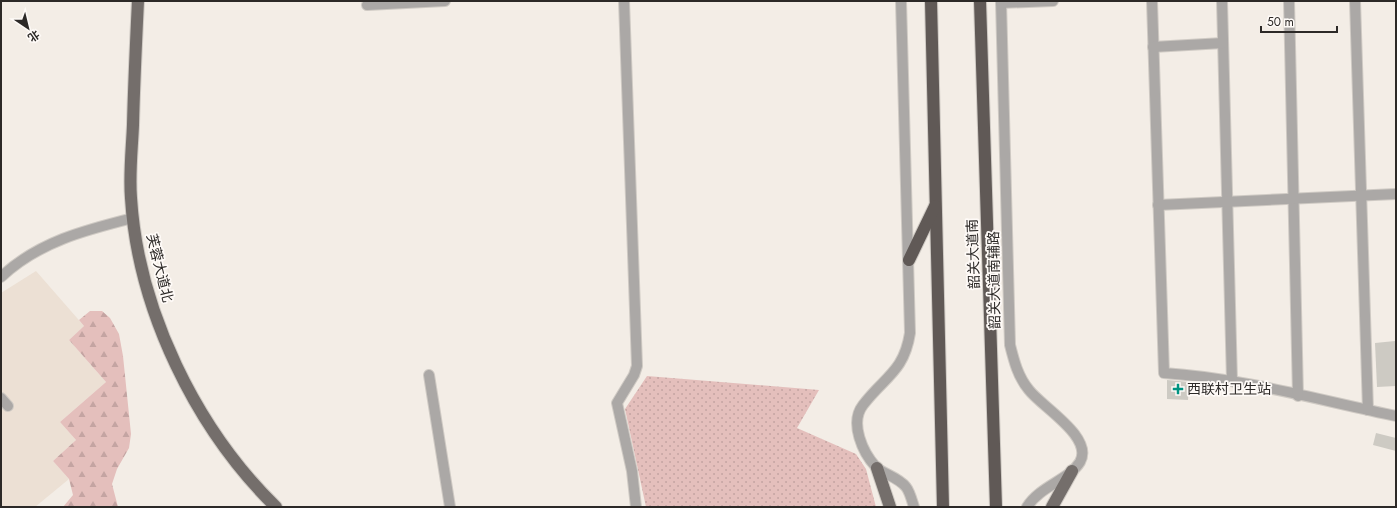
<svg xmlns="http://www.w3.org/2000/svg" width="1397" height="508" font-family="Jost,'Noto Sans SC',sans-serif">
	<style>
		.built { fill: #ece0d4 }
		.grass { fill: url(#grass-dots) }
		.forest { fill: url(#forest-firs) }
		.building { fill: #cdcac3 }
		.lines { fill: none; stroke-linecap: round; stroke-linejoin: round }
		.minor-casing { stroke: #cfcac4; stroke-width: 12 }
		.major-casing { stroke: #cfcac4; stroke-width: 14 }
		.highway-casing { stroke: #cfcac4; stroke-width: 14 }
		.minor { stroke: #aba8a6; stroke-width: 10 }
		.major { stroke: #746e6b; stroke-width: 12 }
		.highway { stroke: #605956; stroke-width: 12 }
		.poi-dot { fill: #009381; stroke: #fefaf7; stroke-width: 1.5 }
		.labels { text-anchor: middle; stroke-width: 3.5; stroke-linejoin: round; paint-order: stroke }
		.street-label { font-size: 14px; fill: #2c2927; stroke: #fefaf7 }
		.poi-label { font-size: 14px; fill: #2c2927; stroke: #fefaf7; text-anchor: start }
	</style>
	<defs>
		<pattern id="grass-dots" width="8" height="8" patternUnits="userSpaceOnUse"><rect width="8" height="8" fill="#e4bfbc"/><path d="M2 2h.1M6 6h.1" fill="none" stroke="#c4a4a2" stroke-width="1.8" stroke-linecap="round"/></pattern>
		<pattern id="forest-firs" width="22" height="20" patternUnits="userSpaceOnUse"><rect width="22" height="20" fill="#e4bfbc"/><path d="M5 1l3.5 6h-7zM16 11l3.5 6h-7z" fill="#c4a4a2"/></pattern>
	</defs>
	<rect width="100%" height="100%" fill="#f3ede6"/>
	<!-- built -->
	<path class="built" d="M36,271L84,326L69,340L106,382L60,422L76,440L53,461L69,479L35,507H1V293Z"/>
	<!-- grass -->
	<path class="grass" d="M647,376L819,390L797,428L856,454L866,469L876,507H646L625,409Z"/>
	<!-- forest -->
	<path class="forest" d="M90,311H102L110,318L119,334L123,356L131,434L129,448L117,469L112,484L118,507H63L73,495L69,479L53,461L76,440L60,422L106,382L69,340L84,326L79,320Z"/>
	<!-- building -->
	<g class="building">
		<path d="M1395,341L1396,386L1377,387L1375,343Z"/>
		<path d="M1167,380L1189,382L1188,400L1167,399Z"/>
		<path d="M1376,433L1396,438V451L1373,445Z"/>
	</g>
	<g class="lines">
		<!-- minor casing -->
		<g class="minor-casing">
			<g id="minor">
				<path d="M624,1L637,366L634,375L617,403L632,471L636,507"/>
				<path d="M901,1L910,333C904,372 884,377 863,405C849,423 863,453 876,467C883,474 898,477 906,487C910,492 912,501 914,507"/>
				<path d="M1001,1L1010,345C1014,361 1018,377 1029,390C1042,407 1094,437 1080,462C1069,480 1040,486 1027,507"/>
				<path d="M1152,1L1164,373C1242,378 1319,400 1396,416"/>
				<path d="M1222,1L1232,381"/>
				<path d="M1289,1L1298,396"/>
				<path d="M1355,1L1368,410"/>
				<path d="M1001,3L1053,1"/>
				<path d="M367,5L445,1"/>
				<path d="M1153,47L1223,43"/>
				<path d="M1158,205L1396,194"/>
				<path d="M1,277C38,242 85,230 133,218"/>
				<path d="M429,375L450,507"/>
				<path d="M1,398L8,406"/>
			</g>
		</g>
		<!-- major casing -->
		<g class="major-casing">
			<g id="major">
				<path d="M138,1C136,42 134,84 133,125C132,149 129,174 131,198C138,310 196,429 276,507"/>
				<path d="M877,468L890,507"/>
				<path d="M1052,507L1072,471"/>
			</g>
		</g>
		<!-- highway casing -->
		<g class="highway-casing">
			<g id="highway">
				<path d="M931,1L943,507"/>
				<path d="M980,1L996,507"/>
				<path d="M909,260L935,206"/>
			</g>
		</g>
		<!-- minor -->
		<use href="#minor" class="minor"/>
		<!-- major -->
		<use href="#major" class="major"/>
		<!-- highway -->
		<use href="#highway" class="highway"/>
	</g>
	<!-- markers -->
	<path class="poi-dot" d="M1176 383h4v4h4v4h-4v4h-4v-4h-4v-4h4z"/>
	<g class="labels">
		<!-- street labels -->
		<g class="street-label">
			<text transform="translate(973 254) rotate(-92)" y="5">韶关大道南</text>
			<text transform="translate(160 268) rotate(76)" y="5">芙蓉大道北</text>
			<text transform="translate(994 280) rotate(-91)" y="5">韶关大道南辅路</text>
		</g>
		<!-- poi labels -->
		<g class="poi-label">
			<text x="1187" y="394">西联村卫生站</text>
		</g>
	</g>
	<!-- border -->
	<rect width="1397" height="508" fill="none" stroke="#2c2927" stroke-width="4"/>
	<!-- north arrow -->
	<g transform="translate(28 28) rotate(145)" stroke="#fefaf7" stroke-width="3" paint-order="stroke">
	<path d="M0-3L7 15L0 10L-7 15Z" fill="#2c2927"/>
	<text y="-6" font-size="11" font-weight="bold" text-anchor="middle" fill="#2c2927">北</text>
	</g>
	<!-- scale -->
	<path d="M1261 26v6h76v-6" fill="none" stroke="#2c2927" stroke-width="2"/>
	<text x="1267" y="26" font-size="12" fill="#2c2927" stroke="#fefaf7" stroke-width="3" paint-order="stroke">50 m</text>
</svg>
